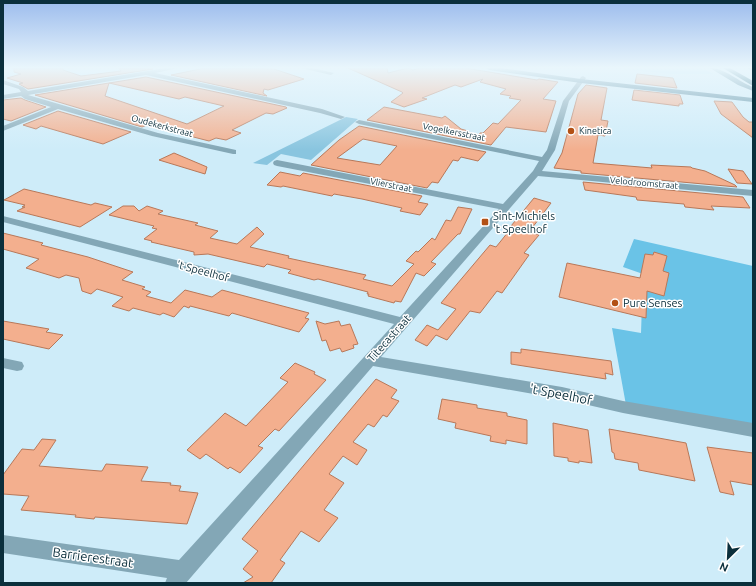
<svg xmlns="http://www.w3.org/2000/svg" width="756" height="586" font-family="Ubuntu,sans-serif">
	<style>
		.built { fill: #b2e5fc }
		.green { fill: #89c5df }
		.forest { fill: #6ac3e7 }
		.building { fill: #f3af8e; stroke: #b87859; fill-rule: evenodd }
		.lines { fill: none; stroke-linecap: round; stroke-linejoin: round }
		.street { fill: #83a7b6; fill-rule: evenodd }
		.secondary { fill: #50879e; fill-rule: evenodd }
		.highway { fill: #0e5b74; fill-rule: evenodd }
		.poi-dot { fill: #b35115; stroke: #fff; stroke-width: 1.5 }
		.labels { text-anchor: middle; stroke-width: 3; stroke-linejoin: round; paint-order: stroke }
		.far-street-label { font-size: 9px; fill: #0b2f3c; stroke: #fff }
		.far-poi-label { font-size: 9px; fill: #0b2f3c; stroke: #fff; text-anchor: start }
		.poi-label { font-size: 11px; fill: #0b2f3c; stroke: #fff; text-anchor: start }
		.street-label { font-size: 11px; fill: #0b2f3c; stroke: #fff }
		.near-street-label { font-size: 13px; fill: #0b2f3c; stroke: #fff }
	</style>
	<rect width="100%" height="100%" fill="#ceecf9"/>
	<!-- built -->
	<path class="built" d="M613,68H703L713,74H671Z"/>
	<!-- green -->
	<path class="green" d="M346,117L358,119L311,160L281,154L267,165L253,163Z"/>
	<!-- forest -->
	<path class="forest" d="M634,239L753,266V427L626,405L612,328L641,333L643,274L623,267Z"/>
	<!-- building -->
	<g class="building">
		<path d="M14,68H63V70L81,76L121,71L119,68L153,69L28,89L19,84L23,83L7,78L21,74L14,72Z"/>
		<path d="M205,68L274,69L304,79L268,90L264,89L263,93L267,96L171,75Z"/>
		<path d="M348,68H387L388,73L408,68L413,70L419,68H465L537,80L539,79L558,82L543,99L556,101L546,132L506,127L491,145L367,120L384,107L442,118L445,116L461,129L468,131L476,138L480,133H483L493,123L498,124L521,100L509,98L511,96L500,94L506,89L480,82L483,79L461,87L455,85L422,98L427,99L404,107L391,102L403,93L402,92Z"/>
		<path d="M637,74L673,78L677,88L635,83Z"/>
		<path d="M146,77L286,107L287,108L273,114L266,113L232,130L241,133L226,140L216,138L209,141L147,125L142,127L35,95ZM109,83L179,99L185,97L224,106L187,124L105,96Z"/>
		<path d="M586,85L607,88L601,120L608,121L605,136L598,135L593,163L652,168L651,165L691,167L692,168L705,171L735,185L737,187L581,173V171L554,168L562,153L578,94Z"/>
		<path d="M634,90L680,95L683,104H679V106L632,100Z"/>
		<path d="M21,98L25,100L46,107L11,121L3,119V100Z"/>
		<path d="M714,101L732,102L743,117L749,122H753V138L721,114Z"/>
		<path d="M58,111L131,132L103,144L41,126L36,129L23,125Z"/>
		<path d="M359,126L486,152L478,161L461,157L458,161L453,160L438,183L432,182L427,188L311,165L339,140ZM363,139L397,146L380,165L337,158Z"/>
		<path d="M174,153L207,167L205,174L159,160Z"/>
		<path d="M728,169L743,171L752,184L737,183Z"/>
		<path d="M280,172L300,176L303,173L422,196L418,202L428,204L420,215L400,211L402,208L362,199L334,194L332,196L283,186L281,187L267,185Z"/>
		<path d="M583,182L743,197L750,208L711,206L714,210L685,207L684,204L637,200L636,197L585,190Z"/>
		<path d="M24,189L91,205L95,203L112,207L80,227L17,211L25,207H22L25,205L4,200Z"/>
		<path d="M534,198L551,203L529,232L539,235L524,253L529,255L502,293L497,291L480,313L470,311L447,340L436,335L427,346L415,340L427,325L438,330L456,309L441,303L490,245L496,247L513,226H511Z"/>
		<path d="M123,206H134L139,211L147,206L163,211L158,214L198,223L195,225L218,231L210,238L237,244L257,227L264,234L250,247L289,256L288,258L366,275L363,279L392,286L414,264L406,261L416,251L418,252L432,238L435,240L446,220L451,221L458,207L472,209L460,234H458L431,262L436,264L424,276L416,273L401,302L395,301L394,303L368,296L369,294H367L368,292L318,279L314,280L288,273L291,270L267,264L264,267L208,254L194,255V252L151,242L152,241L144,239L157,229L152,228L154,226L109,215Z"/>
		<path d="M3,233L43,243L41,245L88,257L133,272L122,280L145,287L142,289L151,292L146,296L171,303L185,290L212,297L222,290L309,313L305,318L309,319L299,332L232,313L229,316L190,306L189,308L184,306L174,317L163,313L160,315L133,308L129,311L112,306L123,297L97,289L91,294L82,291L79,278L66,275L59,278L26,268L39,259L3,249Z"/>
		<path d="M654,252L667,256L663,271L669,273L664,296L647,291L646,318L559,297L567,263L640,278L645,254L653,255Z"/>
		<path d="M3,321L49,329L46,332L63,335L49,349L3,339Z"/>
		<path d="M316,321L325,324L339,321L341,326L350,324L358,344L353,345L354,348L342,352L340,348L330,351L326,340L322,341Z"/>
		<path d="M521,349L611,361L613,375L605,373L606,379L511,364V352L521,353Z"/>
		<path d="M295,363L315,372L314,374L326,380L279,431L275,429L258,446L263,448L240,473L230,467L228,469L206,454L200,459L187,450L225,413L246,426L288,382L280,378Z"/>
		<path d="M376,379L397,390L391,398L399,401L387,417L383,415L374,427L368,424L353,442L367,450L357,465L343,456L329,474L344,483L324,510L338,518L319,542L301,531L280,560L285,563L271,583H243L253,577L243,569L258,551L242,539Z"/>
		<path d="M442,399L477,405V408L507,413V416L527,420V444L506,440V444L490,441L491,436L455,428L456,423L438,419Z"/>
		<path d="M553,423L588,430L592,463L579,461V463L568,461V458L554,456Z"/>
		<path d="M609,429L686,443L695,481L639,470L638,463L615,459L614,453L612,452Z"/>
		<path d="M42,439L56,440L39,466L100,471H102L106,464L148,467L141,481L171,483L170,485L181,486L179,491L198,493L187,524L95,517L94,519L75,517L76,515L21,510L29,496L3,494V475L22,449L34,450Z"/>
		<path d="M707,447L753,453V485L730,481L734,495L720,492Z"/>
	</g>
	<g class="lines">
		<!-- street -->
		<g class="street">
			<path d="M165,68H178L155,73L322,109L345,117L341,119L320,113L146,75L28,95L158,133L236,150V154H233L152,136L58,109L3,131V126L51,107L25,99L21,96L3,99V95L21,92L19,89L3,84V80L23,87L28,91Z"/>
			<path d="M301,68H313L334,73L331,75Z"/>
			<path d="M583,76L586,78L569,101L555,150L542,171L753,190V196L538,176L381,357L562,387L623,401L753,423V437L623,413L562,399L373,366L186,583H165L167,578L3,553V535L179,560L394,324L3,222V216L400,317L499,209L277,166L274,165L273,163L274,161L277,160L503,204L533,171L539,161L359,124L355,122L359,120L542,157L547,150L563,101L581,77Z"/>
			<path d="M3,358L22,362L24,366L22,370L17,371L3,368Z"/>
		</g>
		<!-- secondary -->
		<g class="secondary">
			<path d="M486,68H501L581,79L753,98V102L581,83L489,70Z"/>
			<path d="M710,68C725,68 739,82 753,87V91L738,85Z"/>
			<path d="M747,68H753V71Z"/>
		</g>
		<!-- highway -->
		<path class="highway" d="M723,68H730L753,81V86Z"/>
	</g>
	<!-- sky -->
	<linearGradient id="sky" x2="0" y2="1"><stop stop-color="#9cbced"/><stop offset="0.45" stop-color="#e9f6fc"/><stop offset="1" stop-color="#e9f6fc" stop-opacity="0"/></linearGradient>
	<rect width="756" height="150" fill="url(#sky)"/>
	<!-- markers -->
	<g class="poi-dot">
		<circle cx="571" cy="131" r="4"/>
		<rect x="481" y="218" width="8" height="8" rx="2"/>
		<circle cx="615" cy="303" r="4"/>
	</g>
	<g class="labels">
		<!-- far-street labels -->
		<g class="far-street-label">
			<text transform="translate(162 126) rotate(15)" y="3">Oudekerkstraat</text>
			<text transform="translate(454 132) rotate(11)" y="3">Vogelkersstraat</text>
			<text transform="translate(644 183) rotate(5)" y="3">Velodroomstraat</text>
			<text transform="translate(391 185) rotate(11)" y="3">Vlierstraat</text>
		</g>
		<!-- far-poi labels -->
		<g class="far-poi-label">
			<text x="579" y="134">Kinetica</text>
		</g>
		<!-- poi labels -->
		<g class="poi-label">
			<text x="493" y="220">Sint-Michiels<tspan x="493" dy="13">'t Speelhof</tspan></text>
			<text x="623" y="307">Pure Senses</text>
		</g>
		<!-- street labels -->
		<g class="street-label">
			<text transform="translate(203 271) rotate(15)" y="4">'t Speelhof</text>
			<text transform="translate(389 338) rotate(-48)" y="4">Titecastraat</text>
		</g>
		<!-- near-street labels -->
		<g class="near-street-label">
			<text transform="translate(561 394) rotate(11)" y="5">'t Speelhof</text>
			<text transform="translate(93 557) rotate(8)" y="5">Barrierestraat</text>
		</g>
	</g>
	<!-- border -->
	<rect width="756" height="586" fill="none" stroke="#0b2f3c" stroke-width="8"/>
	<!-- north arrow -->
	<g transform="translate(728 558) rotate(204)" stroke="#ffffff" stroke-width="3" paint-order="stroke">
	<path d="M0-3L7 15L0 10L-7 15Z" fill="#0b2f3c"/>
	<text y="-6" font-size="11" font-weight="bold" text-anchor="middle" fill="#0b2f3c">N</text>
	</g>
</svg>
